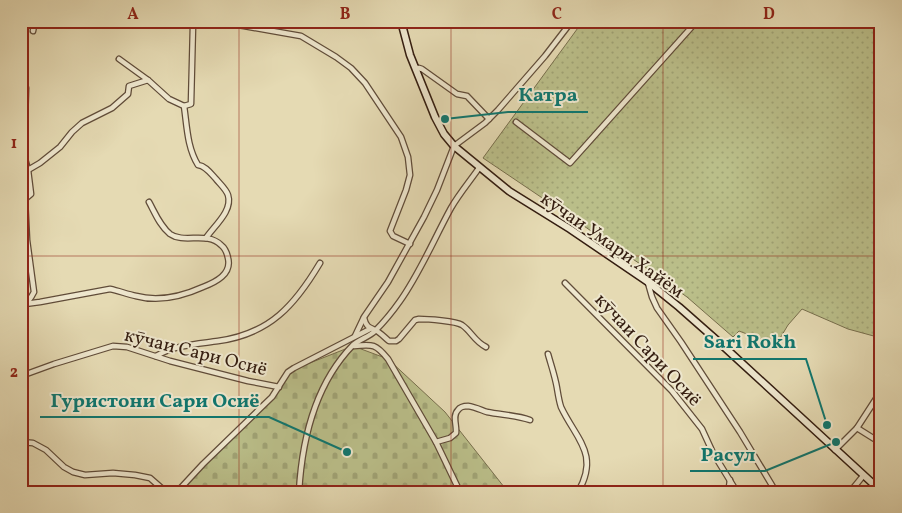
<svg xmlns="http://www.w3.org/2000/svg" width="902" height="513" font-family="Vollkorn,serif">
	<style>
		.cemetery { fill: url(#cemetery-stones); stroke: #776e4c }
		.park { fill: url(#park-dots); stroke: #776e4c }
		.lines { fill: none; stroke-linecap: round; stroke-linejoin: round }
		.street-casing { stroke: #604c39; stroke-width: 7 }
		.secondary-casing { stroke: #341d10; stroke-width: 9 }
		.street { stroke: #eee7ce; stroke-width: 4.5 }
		.secondary { stroke: #eee7ce; stroke-width: 6 }
		.grid { fill: none; stroke: #8f2418; stroke-width: 1; stroke-opacity: 0.55 }
		.labels { text-anchor: middle; stroke-width: 4; stroke-linejoin: round; paint-order: stroke }
		.street-label { font-size: 19px; fill: #341d10; stroke: #eee7ce }
		.leader { fill: none; stroke: #0f766e; stroke-width: 2 }
		.callout-dot { fill: #0f766e; stroke: #eee7ce; stroke-width: 2 }
		.callout-label { font-size: 20px; text-anchor: middle; font-weight: bold; fill: #0f766e; stroke: #eee7ce; stroke-width: 4; stroke-linejoin: round; paint-order: stroke }
		.neatline { fill: none; stroke: #8f2418; stroke-width: 2 }
		.grid-label { font-size: 16px; text-anchor: middle; font-weight: bold; fill: #8f2418 }
	</style>
	<defs>
		<pattern id="cemetery-stones" width="16" height="16" patternUnits="userSpaceOnUse" patternTransform="scale(1.25)"><rect width="16" height="16" fill="#babe89"/><path d="M2 7V4a2 2 0 0 1 4 0v3zM10 15v-3a2 2 0 0 1 4 0v3z" fill="#a0a375"/></pattern>
		<pattern id="park-dots" width="8" height="8" patternUnits="userSpaceOnUse" patternTransform="scale(1.25)"><rect width="8" height="8" fill="#babe89"/><path d="M2 2h.1M6 6h.1" fill="none" stroke="#a0a375" stroke-width="1.8" stroke-linecap="round"/></pattern>
	</defs>
	<rect width="100%" height="100%" fill="#e5dab3"/>
	<filter id="stains"><feTurbulence type="fractalNoise" baseFrequency=".004" numOctaves="4"/><feColorMatrix values="0 0 0 0 .2 0 0 0 0 .09 0 0 0 0 .02 0 0 0 .5 -.17"/></filter>
	<radialGradient id="worn" r=".72"><stop offset=".6" stop-color="#630" stop-opacity="0"/><stop offset="1" stop-color="#630" stop-opacity=".3"/></radialGradient>
	<!-- cemetery -->
	<path class="cemetery" d="M353,346L388,359L445,412L508,492H177L272,397L292,370Z"/>
	<!-- park -->
	<path class="park" d="M583,21H881V338L848,329L802,309L788,325L776,345L739,331L733,337L687,297L655,274L483,158Z"/>
	<g class="lines">
		<!-- street casing -->
		<g class="street-casing">
			<g id="street">
				<path d="M168,21L180,25H193L211,23H224L244,26L301,36L336,57L351,68L365,83L401,137L408,157L410,175L406,190L390,231L393,236L410,244"/>
				<path d="M33,31L35,21"/>
				<path d="M119,59L148,80L169,99L184,106C187,126 187,147 198,165C206,166 211,174 216,179C220,184 226,189 228,195C233,211 214,226 206,238"/>
				<path d="M416,68H419L422,69L457,94L467,96L489,119"/>
				<path d="M184,106L191,104L193,25"/>
				<path d="M516,122L570,163L697,21"/>
				<path d="M28,170L40,163L60,147L72,132L82,123L112,108L128,94L129,86L148,80"/>
				<path d="M565,283L672,391L702,429L713,453L737,492"/>
				<path d="M648,283L652,297L657,308L681,342L740,432L776,492"/>
				<path d="M25,304L40,302L110,289C119,291 127,294 136,296C158,302 183,296 203,287C216,282 232,274 228,258C227,253 225,248 221,245C207,231 184,244 170,234C160,226 155,213 149,202"/>
				<path d="M21,305C28,303 31,298 34,292L27,240L25,199L31,194L28,170L24,155L26,88"/>
				<path d="M364,318C366,326 368,327 375,330C380,332 385,338 389,341H396L399,339L415,320L419,319C427,319 456,321 462,325C472,332 474,341 486,347"/>
				<path d="M355,336L364,317L388,282L424,217L437,190L454,146L485,123L498,110L545,56L572,21"/>
				<path d="M354,346C373,344 376,344 388,359L436,442L460,492"/>
				<path d="M548,354C551,365 555,376 557,388C558,394 559,401 561,407C576,439 600,454 578,492"/>
				<path d="M156,356C175,345 197,344 218,341C270,334 295,305 320,263"/>
				<path d="M21,376L54,364L113,346L127,347L170,361L248,381L279,387"/>
				<path d="M857,428L881,443"/>
				<path d="M21,442L33,443L46,450L64,467L73,472L85,475L113,473L135,475L150,478L166,492"/>
				<path d="M436,442L450,438L456,433C457,425 452,416 458,410C460,407 465,406 468,406C475,407 481,410 487,412C502,415 516,415 530,420"/>
				<path d="M835,450L857,428L881,391"/>
				<path d="M730,480L729,487L731,492"/>
				<path d="M177,492L203,464L272,397L288,372L294,368L370,329"/>
				<path d="M299,492C302,439 315,384 353,345C360,339 369,337 375,331C384,322 393,311 400,301C420,273 434,239 451,208C459,194 470,181 479,168"/>
				<path d="M850,492L863,476"/>
			</g>
		</g>
		<!-- secondary casing -->
		<g class="secondary-casing">
			<path id="secondary" d="M401,21L410,55L435,117L444,134L454,146L509,191L570,229L648,282L679,307L721,344L881,491"/>
		</g>
		<!-- street -->
		<use href="#street" class="street"/>
		<!-- secondary -->
		<use href="#secondary" class="secondary"/>
	</g>
	<!-- grid -->
	<path class="grid" d="M239,21V492M451,21V492M663,21V492M21,256H881"/>
	<g class="labels">
		<!-- street labels -->
		<g class="street-label">
			<text transform="translate(613 244) rotate(35)" y="7">кӯчаи Умари Хайём</text>
			<text transform="translate(649 349) rotate(47)" y="7">кӯчаи Сари Осиё</text>
			<text transform="translate(196 351) rotate(14)" y="7">кӯчаи Сари Осиё</text>
		</g>
	</g>
	<!-- callouts -->
	<path class="leader" d="M445 119L508 112H588M827 425L806 359H693M347 452L269 417H40M836 442L765 471H690"/>
	<g class="callout-dot">
		<circle cx="445" cy="119" r="5"/>
		<circle cx="827" cy="425" r="5"/>
		<circle cx="347" cy="452" r="5"/>
		<circle cx="836" cy="442" r="5"/>
	</g>
	<g class="callout-label">
		<text x="548" y="101">Катра</text>
		<text x="750" y="348">Sari Rokh</text>
		<text x="155" y="407">Гуристони Сари Осиё</text>
		<text x="728" y="461">Расул</text>
	</g>
	<!-- margin -->
	<rect width="902" height="513" fill="none" stroke="#e5dab3" stroke-width="55"/>
	<rect x="28" y="28" width="846" height="458" class="neatline"/>
	<g class="grid-label">
		<text x="133" y="19">A</text>
		<text x="345" y="19">B</text>
		<text x="557" y="19">C</text>
		<text x="769" y="19">D</text>
		<text x="14" y="148">1</text>
		<text x="14" y="377">2</text>
	</g>
	<rect width="100%" height="100%" filter="url(#stains)"/>
	<rect width="100%" height="100%" fill="url(#worn)"/>
</svg>
